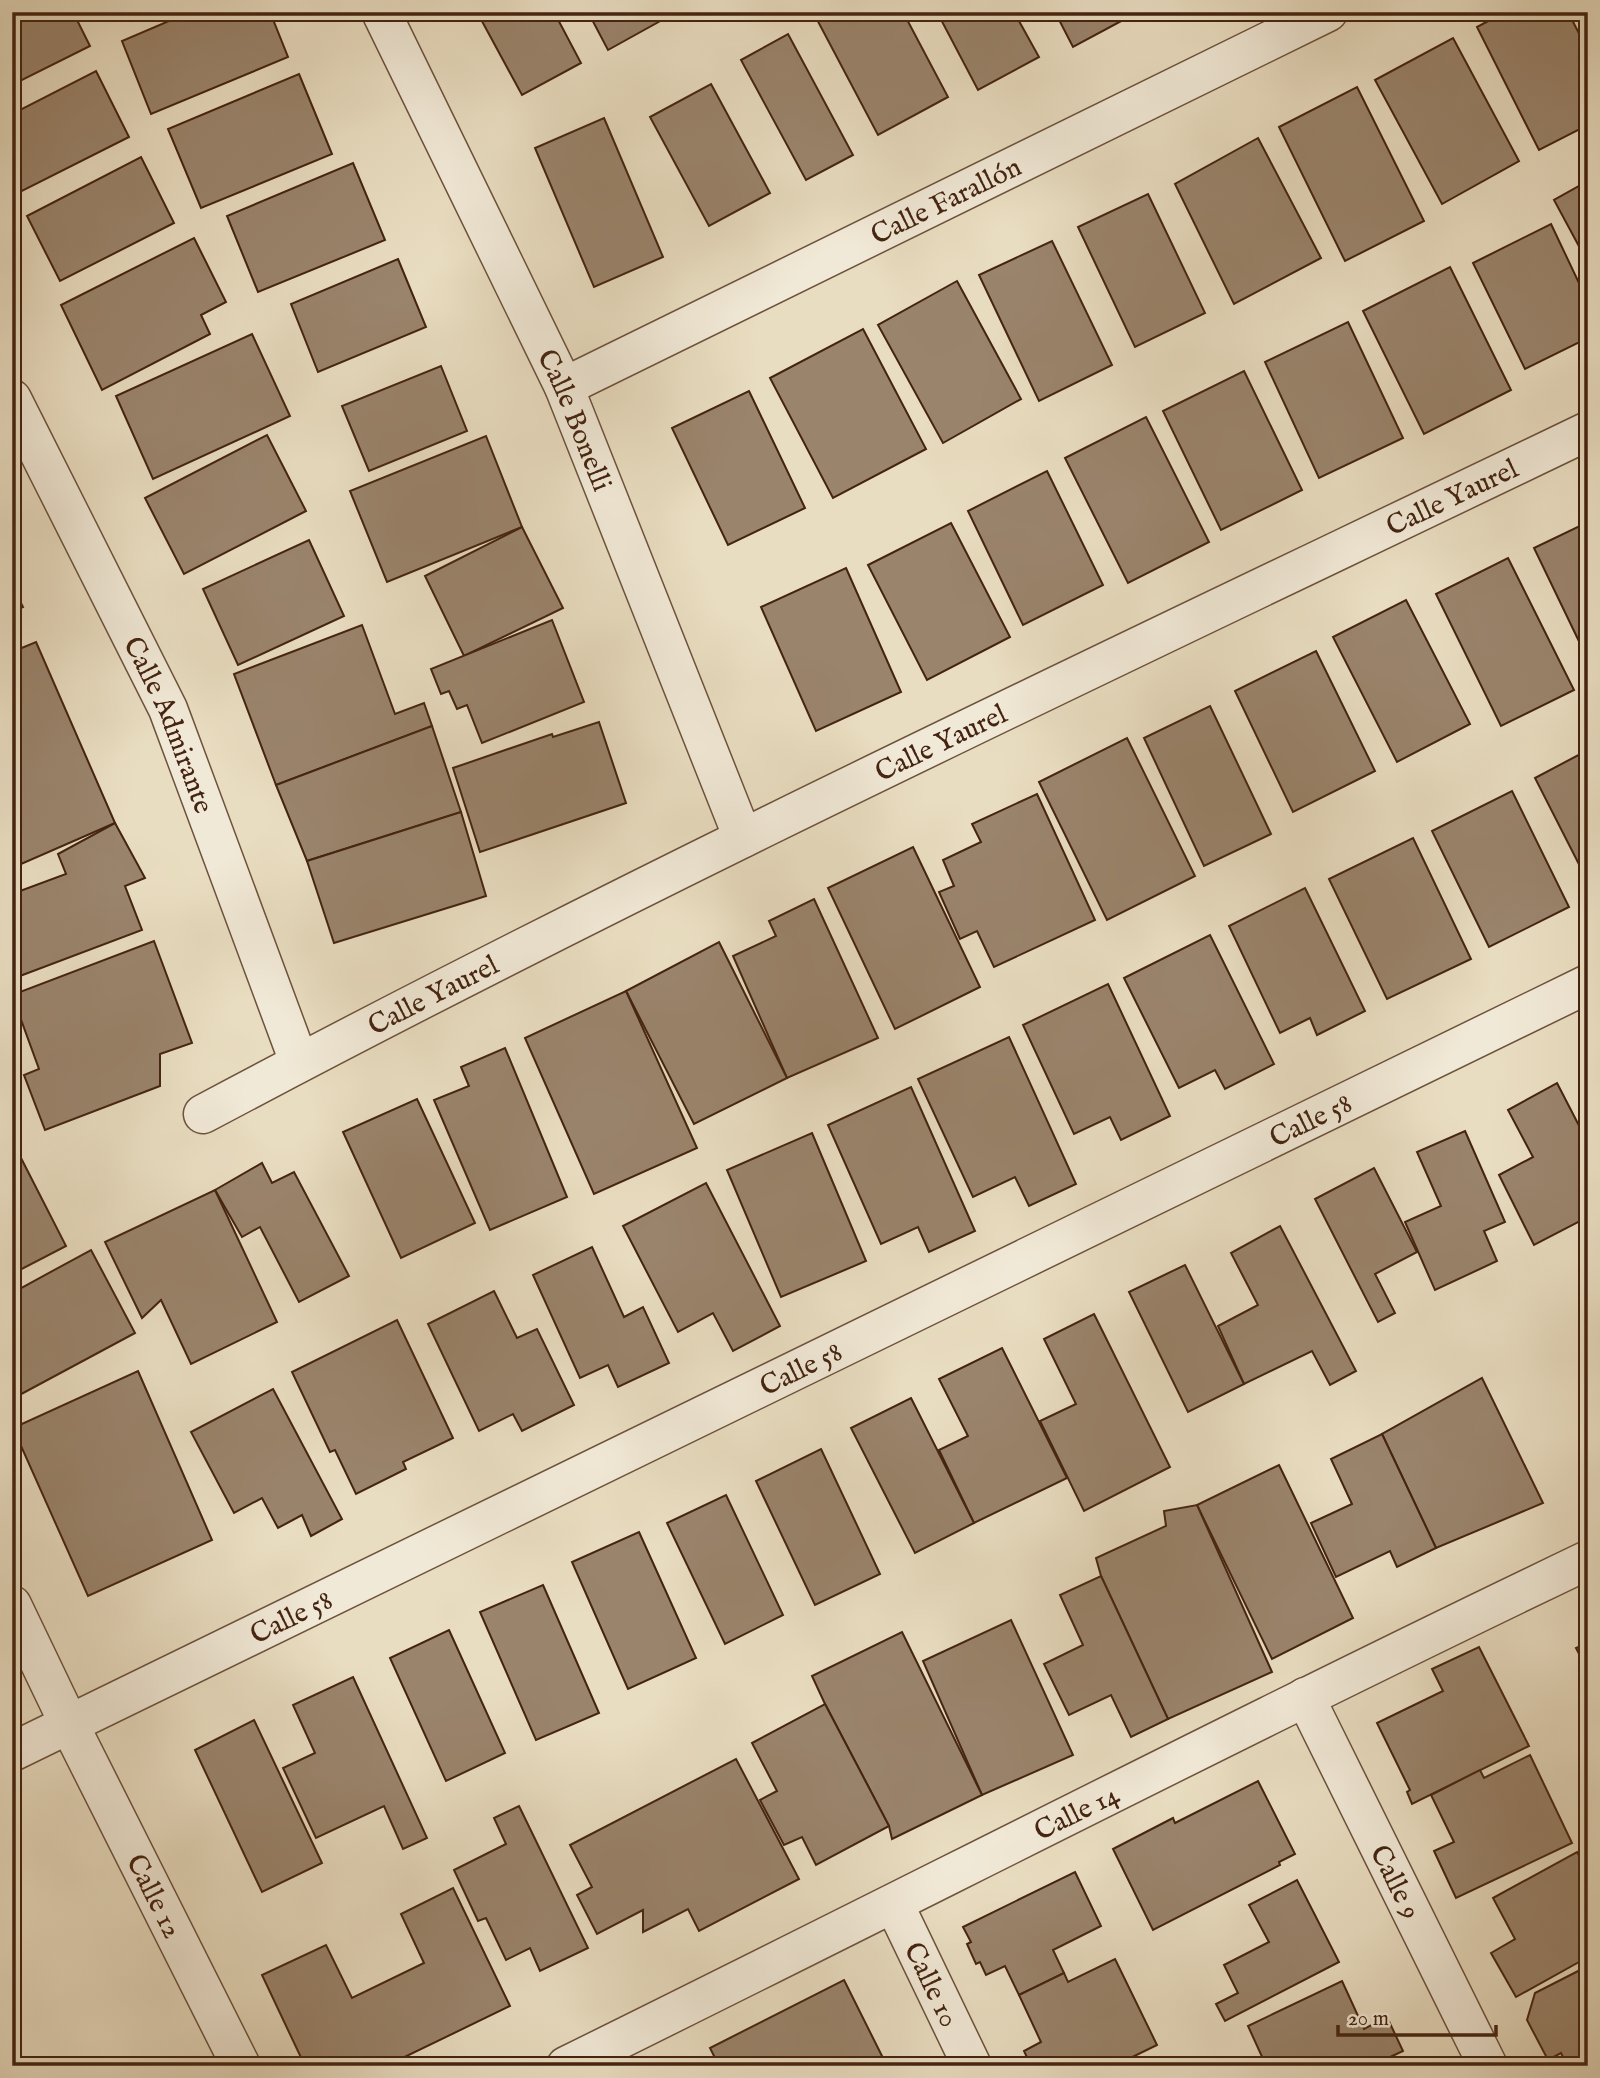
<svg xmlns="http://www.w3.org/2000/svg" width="1600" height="2078" font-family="'IM FELL English',serif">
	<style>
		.building { fill: #9a846c; stroke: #442310; stroke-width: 2 }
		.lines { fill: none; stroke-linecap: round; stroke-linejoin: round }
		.minor-casing { stroke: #6d523c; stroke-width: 41 }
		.minor { stroke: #f1e9d7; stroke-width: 38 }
		.labels { text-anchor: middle; stroke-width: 5; stroke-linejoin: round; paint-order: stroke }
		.street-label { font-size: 28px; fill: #442310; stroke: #f1e9d7 }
	</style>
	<rect width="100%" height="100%" fill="#e9ddc1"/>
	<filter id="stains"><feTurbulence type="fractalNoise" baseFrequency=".00286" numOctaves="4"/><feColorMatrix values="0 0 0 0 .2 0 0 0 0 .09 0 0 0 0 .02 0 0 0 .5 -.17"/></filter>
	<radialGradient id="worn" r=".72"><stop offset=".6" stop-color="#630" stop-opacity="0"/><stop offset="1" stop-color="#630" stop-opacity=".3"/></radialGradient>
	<!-- building -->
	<g class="building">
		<path d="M12,12H73L90,46L12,85Z"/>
		<path d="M130,12H154L133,21Z"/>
		<path d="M190,12H270L288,57L151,114L122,41Z"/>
		<path d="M477,12H554L581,63L522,95Z"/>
		<path d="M588,12H670L671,15L608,50Z"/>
		<path d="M813,12H903L948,97L878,135Z"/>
		<path d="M937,12H1014L1039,57L978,90Z"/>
		<path d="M1055,12H1138L1073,47Z"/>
		<path d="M1505,12H1568L1588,51V125L1539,150L1477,27Z"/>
		<path d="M788,34L853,155L806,180L741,60Z"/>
		<path d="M1453,38L1519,161L1442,204L1375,80Z"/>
		<path d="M96,71L129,137L12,196V114Z"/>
		<path d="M299,74L332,154L201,208L168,129Z"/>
		<path d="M711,84L770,193L709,226L650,117Z"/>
		<path d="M1357,87L1424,221L1345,261L1279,127Z"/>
		<path d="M604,118L663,257L594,287L535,148Z"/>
		<path d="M1258,138L1321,258L1234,304L1175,184Z"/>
		<path d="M141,157L174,223L60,281L27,216Z"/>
		<path d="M353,163L385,240L258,292L227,216Z"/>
		<path d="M1588,181V263L1554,200Z"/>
		<path d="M1148,194L1205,313L1135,347L1078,227Z"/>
		<path d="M1551,224L1588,302V338L1525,369L1473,263Z"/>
		<path d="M194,238L226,302L201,315L210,334L102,390L61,305Z"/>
		<path d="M1052,241L1112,365L1039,401L979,275Z"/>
		<path d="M398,259L426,327L318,372L291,304Z"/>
		<path d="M1450,267L1511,390L1424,434L1363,311Z"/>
		<path d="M957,281L1021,399L943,443L878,325Z"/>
		<path d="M1348,322L1403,438L1319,478L1265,362Z"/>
		<path d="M863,329L926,449L833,498L770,378Z"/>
		<path d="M252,334L290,416L153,479L116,396Z"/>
		<path d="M441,366L467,431L369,471L342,406Z"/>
		<path d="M1244,371L1302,490L1221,530L1163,411Z"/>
		<path d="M749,391L805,508L728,545L672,428Z"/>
		<path d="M1146,417L1209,542L1128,583L1065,458Z"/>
		<path d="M267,435L306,511L184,574L145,498Z"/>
		<path d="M486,436L522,527L387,582L350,491Z"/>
		<path d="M1047,471L1103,585L1023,625L968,511Z"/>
		<path d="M1588,522V660L1534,548Z"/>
		<path d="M951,523L1010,637L927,680L868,565Z"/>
		<path d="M522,527L563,608L464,656L425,576Z"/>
		<path d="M309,540L344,616L238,665L203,589Z"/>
		<path d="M1508,558L1574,690L1501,726L1436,594Z"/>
		<path d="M846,568L901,692L816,731L761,607Z"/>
		<path d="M12,585L23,607L12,612Z"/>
		<path d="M1406,600L1470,724L1397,762L1333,637Z"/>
		<path d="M552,620L584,702L482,743L467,705L457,709L449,691L441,694L431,669Z"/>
		<path d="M362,625L395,714L424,703L432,726L276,785L234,674Z"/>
		<path d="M36,642L115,823L12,868V652Z"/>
		<path d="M1316,651L1375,771L1293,812L1235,691Z"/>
		<path d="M1210,706L1271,834L1204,866L1144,738Z"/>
		<path d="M599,722L626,803L480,852L453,768L552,734L553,737Z"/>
		<path d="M432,726L461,812L307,861L276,785Z"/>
		<path d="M1127,738L1195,876L1107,920L1039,782Z"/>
		<path d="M1588,750V882L1535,778Z"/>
		<path d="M1512,791L1569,907L1489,947L1432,831Z"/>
		<path d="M1037,794L1095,920L994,967L977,931L960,939L939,892L954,886L943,860L981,842L972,824Z"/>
		<path d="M461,812L486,896L334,943L307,861Z"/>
		<path d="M115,823L145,878L125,886L142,930L12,979V894L66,874L58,854Z"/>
		<path d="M1413,838L1471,959L1387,999L1329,879Z"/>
		<path d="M913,847L980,987L895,1029L828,888Z"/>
		<path d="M1305,888L1365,1011L1317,1035L1310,1018L1280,1033L1229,926Z"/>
		<path d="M814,899L878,1038L787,1078L733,956L776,936L769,921Z"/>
		<path d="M1210,935L1274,1064L1225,1089L1215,1070L1179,1088L1124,978Z"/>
		<path d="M154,941L192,1043L160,1054V1086L45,1130L24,1075L39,1069L12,995Z"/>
		<path d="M719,942L787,1078L694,1124L626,991Z"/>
		<path d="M1108,984L1170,1116L1121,1140L1110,1117L1074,1134L1023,1025Z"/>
		<path d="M626,991L697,1148L594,1194L525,1038Z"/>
		<path d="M1009,1037L1076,1184L1029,1206L1015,1177L973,1197L918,1079Z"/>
		<path d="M505,1048L567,1197L490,1230L434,1100L469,1086L461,1067Z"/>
		<path d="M12,1055L17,1098L12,1100Z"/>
		<path d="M1557,1083L1588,1143V1217L1534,1245L1499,1175L1533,1157L1508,1110Z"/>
		<path d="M911,1087L975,1231L929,1252L918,1227L881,1244L828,1125Z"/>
		<path d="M417,1099L475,1223L401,1258L343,1132Z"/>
		<path d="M1465,1131L1505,1222L1484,1231L1497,1261L1435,1290L1405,1222L1441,1206L1417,1152Z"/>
		<path d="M812,1133L866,1261L781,1297L727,1170Z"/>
		<path d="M21,1158L66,1246L12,1274V1163Z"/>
		<path d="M262,1163L272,1183L294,1172L349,1276L299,1302L260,1227L242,1237L215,1190Z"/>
		<path d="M1374,1168L1417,1252L1375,1274L1395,1313L1378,1322L1315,1199Z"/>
		<path d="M706,1183L780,1326L733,1351L713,1313L678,1332L623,1226Z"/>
		<path d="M215,1190L277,1322L191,1364L161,1300L142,1318L105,1242Z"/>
		<path d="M1280,1226L1356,1371L1330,1385L1312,1351L1244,1384L1218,1326L1258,1305L1231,1253Z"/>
		<path d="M592,1247L624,1317L643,1307L669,1363L618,1387L608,1365L580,1378L533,1275Z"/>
		<path d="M91,1250L135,1333L12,1399V1293Z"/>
		<path d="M1185,1265L1244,1384L1188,1412L1129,1292Z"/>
		<path d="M494,1291L517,1338L537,1329L574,1405L522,1431L513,1414L479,1431L428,1324Z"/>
		<path d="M1094,1314L1170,1467L1084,1511L1040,1421L1076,1404L1044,1339Z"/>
		<path d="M397,1320L453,1438L403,1462L406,1469L356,1494L335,1450L330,1452L292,1372Z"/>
		<path d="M1002,1348L1067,1478L974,1523L939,1450L968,1436L939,1379Z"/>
		<path d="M138,1371L212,1540L88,1596L13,1428Z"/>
		<path d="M1482,1378L1543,1503L1436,1548L1382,1434Z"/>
		<path d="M273,1389L342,1519L311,1536L302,1515L278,1528L262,1498L234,1513L191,1432Z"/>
		<path d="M911,1398L974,1523L915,1553L851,1428Z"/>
		<path d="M1382,1434L1436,1548L1397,1567L1390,1551L1336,1577L1311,1523L1352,1504L1331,1459Z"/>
		<path d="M821,1449L880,1574L815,1605L756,1481Z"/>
		<path d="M1279,1465L1353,1618L1272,1659L1197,1505Z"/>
		<path d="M726,1495L783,1615L725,1644L667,1523Z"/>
		<path d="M1197,1505L1272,1672L1168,1719L1101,1576L1096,1558L1166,1526L1164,1511Z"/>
		<path d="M639,1532L696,1658L628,1689L572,1562Z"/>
		<path d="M1101,1576L1168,1719L1131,1737L1111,1695L1069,1715L1044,1664L1083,1645L1060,1595Z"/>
		<path d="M543,1585L599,1713L536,1740L480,1612Z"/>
		<path d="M1011,1620L1073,1755L982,1795L923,1661Z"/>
		<path d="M449,1630L505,1753L446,1781L390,1658Z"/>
		<path d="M902,1632L982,1795L892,1839L889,1826L825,1704L812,1676Z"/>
		<path d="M1588,1643V1671L1576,1648Z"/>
		<path d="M1479,1647L1529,1746L1412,1804L1407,1792L1410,1790L1377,1723L1443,1691L1432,1669Z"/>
		<path d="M353,1677L427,1838L403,1849L384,1806L316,1838L283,1768L315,1753L293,1705Z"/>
		<path d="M825,1704L889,1826L816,1865L802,1837L784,1845L760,1800L777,1791L752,1743Z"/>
		<path d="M254,1720L322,1863L262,1892L195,1750Z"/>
		<path d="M1530,1755L1572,1843L1456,1898L1434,1851L1454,1842L1431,1795L1480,1770L1484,1778Z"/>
		<path d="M736,1759L799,1879L699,1931L688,1909L643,1932V1910L597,1934L577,1895L592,1887L570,1845Z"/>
		<path d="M1258,1781L1295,1854L1279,1862L1280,1865L1153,1930L1113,1849L1173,1818L1175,1823Z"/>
		<path d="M519,1806L588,1948L540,1971L530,1948L506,1960L486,1918L478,1921L454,1870L506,1844L494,1818Z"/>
		<path d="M1577,1852L1588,1871V1957L1516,1997L1491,1953L1515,1939L1493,1898Z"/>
		<path d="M1075,1872L1101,1926L1053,1950L1064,1973L1019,1995L1005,1966L986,1975L980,1962L976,1964L967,1944L971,1942L963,1927Z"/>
		<path d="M1297,1880L1339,1962L1225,2021L1216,2004L1238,1993L1224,1965L1269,1942L1249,1905Z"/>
		<path d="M453,1888L510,2006L386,2066H305L262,1975L326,1945L352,1998L424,1963L401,1914Z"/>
		<path d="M1115,1959L1157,2045L1114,2066H1031L1024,2051L1041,2042L1019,1995L1064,1973L1068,1982Z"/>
		<path d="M1588,1966V2066H1567L1561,2053L1548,2060L1527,2020L1535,1993Z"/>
		<path d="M844,1980L887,2066H719L710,2048Z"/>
		<path d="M1342,1981L1364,2029L1387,2017L1403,2051L1371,2066H1253L1264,2061L1248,2026Z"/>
		<path d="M1165,2058L1169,2066H1149Z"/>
	</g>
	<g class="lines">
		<!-- minor casing -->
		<g class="minor-casing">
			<g id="minor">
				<path id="s1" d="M381,12L564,387L743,838"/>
				<path id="s2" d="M564,387L1328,12"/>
				<path id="s3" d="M12,399L168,709L299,1062"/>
				<path id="s4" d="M203,1114C657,872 1124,654 1588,431"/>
				<path id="s5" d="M12,1605L69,1724L241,2066"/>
				<path id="s6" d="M1305,1697L1488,2066"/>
				<path id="s7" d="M12,1752L1588,984"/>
				<path id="s8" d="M894,1904L972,2066"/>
				<path id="s9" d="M566,2066C907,1898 1245,1724 1588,1560"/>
			</g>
		</g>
		<!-- minor -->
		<use href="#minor" class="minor"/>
	</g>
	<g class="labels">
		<!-- street labels -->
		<g class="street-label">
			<text dy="10" stroke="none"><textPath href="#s2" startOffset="425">Calle Farallón</textPath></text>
			<text dy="10" stroke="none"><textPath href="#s1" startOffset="452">Calle Bonelli</textPath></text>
			<text dy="10" stroke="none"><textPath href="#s4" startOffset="1393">Calle Yaurel</textPath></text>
			<text dy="10" stroke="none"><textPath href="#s3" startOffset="362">Calle Admirante</textPath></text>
			<text dy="10" stroke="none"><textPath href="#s4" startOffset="826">Calle Yaurel</textPath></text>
			<text dy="10" stroke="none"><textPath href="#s4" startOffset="259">Calle Yaurel</textPath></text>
			<text dy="10" stroke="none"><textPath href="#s7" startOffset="1444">Calle 58</textPath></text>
			<text dy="10" stroke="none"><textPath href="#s7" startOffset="877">Calle 58</textPath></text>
			<text dy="10" stroke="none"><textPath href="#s7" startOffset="310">Calle 58</textPath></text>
			<text dy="10" stroke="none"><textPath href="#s9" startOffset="570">Calle 14</textPath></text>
			<text dy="10" stroke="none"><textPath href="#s6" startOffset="206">Calle 9</textPath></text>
			<text dy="10" stroke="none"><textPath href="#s5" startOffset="324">Calle 12</textPath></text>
			<text dy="10" stroke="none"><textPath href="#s8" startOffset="89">Calle 10</textPath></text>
		</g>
	</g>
	<!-- margin -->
	<rect width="1600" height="2078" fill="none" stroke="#e9ddc1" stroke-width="42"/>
	<rect x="14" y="14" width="1572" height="2050" fill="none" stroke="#442310" stroke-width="3.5"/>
	<rect x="21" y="21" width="1558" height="2036" fill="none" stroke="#442310" stroke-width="2"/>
	<!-- scale -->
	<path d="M1338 2025v10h158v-10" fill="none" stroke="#442310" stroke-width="3.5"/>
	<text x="1348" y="2025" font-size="21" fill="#442310" stroke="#f1e9d7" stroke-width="5" paint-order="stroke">20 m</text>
	<rect width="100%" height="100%" filter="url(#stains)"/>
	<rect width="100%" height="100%" fill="url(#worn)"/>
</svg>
